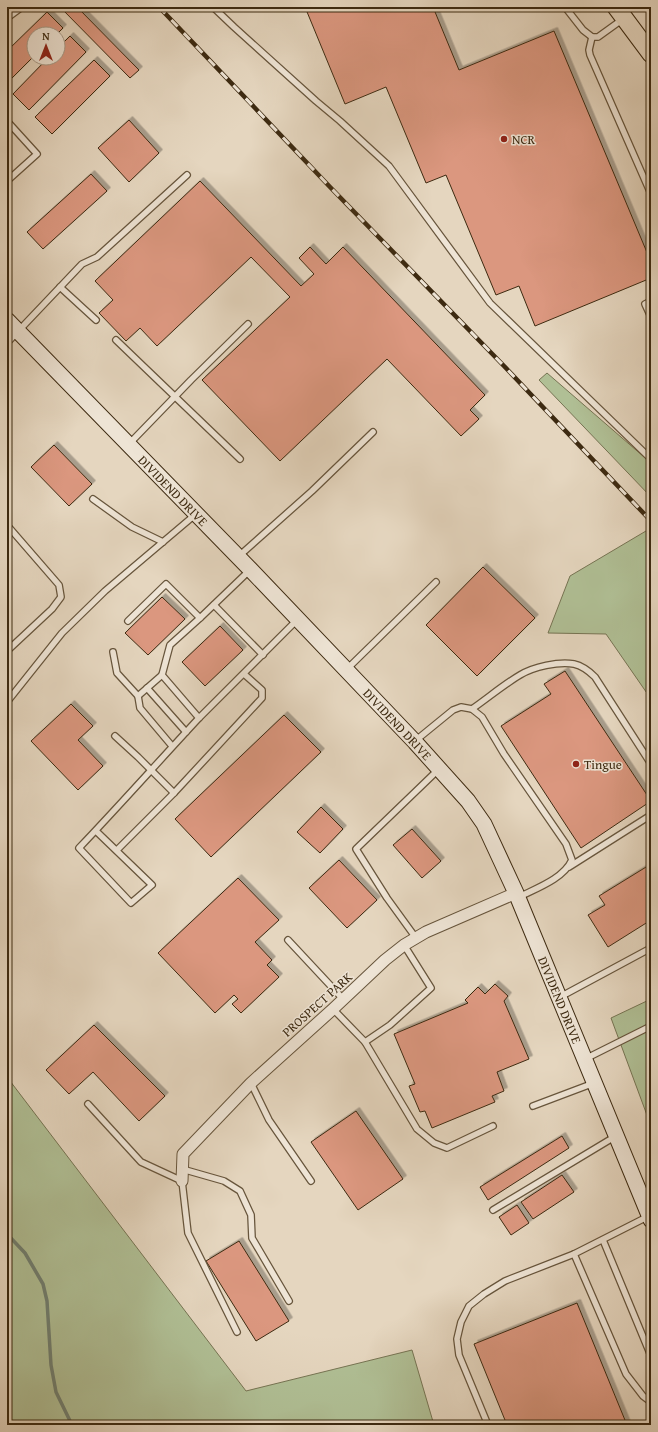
<svg xmlns="http://www.w3.org/2000/svg" width="658" height="1432" font-family="'Gentium Book Plus',serif">
	<style>
		.green { fill: #b0bf95; stroke: #767453 }
		.lines { fill: none; stroke-linecap: round; stroke-linejoin: round }
		.stream { stroke: #728071; stroke-width: 3.5 }
		.building { fill: #db977f; stroke: #3d2a11; filter: url(#shadow) }
		.lane-casing { stroke: #67553c; stroke-width: 8 }
		.street-casing { stroke: #67553c; stroke-width: 13 }
		.secondary-casing { stroke: #3d2a11; stroke-width: 17 }
		.primary-casing { stroke: #3d2a11; stroke-width: 19 }
		.lane { stroke: #eee4d5; stroke-width: 5.5 }
		.street { stroke: #eee4d5; stroke-width: 11 }
		.secondary { stroke: #eee4d5; stroke-width: 15 }
		.primary { stroke: #e5d6bf; stroke-width: 17 }
		.rail-casing { stroke: #3d2a11; stroke-width: 4.5 }
		.rail { stroke: #eee4d5; stroke-width: 3; stroke-dasharray: 9; stroke-linecap: butt }
		.poi-dot { fill: #8f2418; stroke: #eee4d5; stroke-width: 1.5 }
		.labels { text-anchor: middle; stroke-width: 3; stroke-linejoin: round; paint-order: stroke }
		.poi-label { font-size: 13px; fill: #3d2a11; stroke: #eee4d5; text-anchor: start }
		.street-label { font-size: 13px; fill: #3d2a11; stroke: #eee4d5 }
	</style>
	<defs>
		<filter id="shadow"><feDropShadow dx="3.5" dy="-3.5" stdDeviation="0" flood-color="#0004"/></filter>
	</defs>
	<rect width="100%" height="100%" fill="#e5d6bf"/>
	<filter id="stains"><feTurbulence type="fractalNoise" baseFrequency=".005" numOctaves="4"/><feColorMatrix values="0 0 0 0 .2 0 0 0 0 .09 0 0 0 0 .02 0 0 0 .5 -.17"/></filter>
	<radialGradient id="worn" r=".72"><stop offset=".6" stop-color="#630" stop-opacity="0"/><stop offset="1" stop-color="#630" stop-opacity=".3"/></radialGradient>
	<!-- green -->
	<g class="green">
		<path d="M547,373L651,463V497L539,380Z"/>
		<path d="M651,528V699L606,634L548,633L570,576Z"/>
		<path d="M651,999V1126L611,1018Z"/>
		<path d="M7,1077L246,1391L412,1350L434,1425H7Z"/>
	</g>
	<g class="lines">
		<!-- stream -->
		<path class="stream" d="M7,1234L25,1253L43,1284L47,1301L51,1365L56,1392L72,1425"/>
	</g>
	<!-- building -->
	<g class="building">
		<path d="M60,7H77L139,70L130,78Z"/>
		<path d="M305,7H433L459,70L554,31L651,262V278L535,326L519,286L496,295L446,175L426,183L386,87L345,104Z"/>
		<path d="M47,12L63,28L57,34H34V56L7,83V51Z"/>
		<path d="M70,36L86,52L29,110L13,94L48,58H58V48Z"/>
		<path d="M94,60L110,76L52,134L35,117Z"/>
		<path d="M129,120L159,153L129,182L98,148Z"/>
		<path d="M91,174L107,191L43,249L27,232Z"/>
		<path d="M200,181L301,286L314,274L299,258L310,247L326,264L343,247L485,395L470,410L479,419L461,436L387,359L280,461L202,380L290,297L251,257L157,346L140,328L126,341L99,313L113,300L95,281Z"/>
		<path d="M54,445L92,484L69,506L31,467Z"/>
		<path d="M483,567L535,618L477,676L426,625Z"/>
		<path d="M162,597L185,619L148,655L125,633Z"/>
		<path d="M220,626L243,650L205,686L182,662Z"/>
		<path d="M565,671L651,801L581,848L501,726L551,694L544,684Z"/>
		<path d="M71,704L93,726L78,740L103,766L78,790L31,741Z"/>
		<path d="M284,715L321,752L211,857L175,819Z"/>
		<path d="M321,807L343,829L320,853L297,832Z"/>
		<path d="M412,829L441,861L422,878L393,845Z"/>
		<path d="M339,860L377,900L347,928L309,888Z"/>
		<path d="M651,864V920L608,947L588,915L605,905L599,896Z"/>
		<path d="M238,878L279,920L255,942L272,960L267,965L279,977L241,1013L232,1004L238,999L234,995L215,1013L158,953Z"/>
		<path d="M495,984L508,996L504,1001L529,1059L497,1072L504,1091L492,1096L495,1102L432,1128L425,1111L420,1112L409,1086L415,1084L394,1034L468,1003L465,1000L478,987L485,994Z"/>
		<path d="M94,1025L165,1096L139,1121L93,1072L69,1094L46,1070Z"/>
		<path d="M356,1111L403,1179L358,1210L311,1142Z"/>
		<path d="M562,1136L569,1148L488,1200L480,1187Z"/>
		<path d="M562,1175L574,1192L533,1219L521,1202Z"/>
		<path d="M517,1205L529,1223L511,1235L499,1217Z"/>
		<path d="M239,1241L289,1321L256,1341L206,1261Z"/>
		<path d="M577,1303L627,1425H507L474,1344Z"/>
	</g>
	<g class="lines">
		<!-- lane casing -->
		<g class="lane-casing">
			<g id="lane">
				<path d="M213,7L234,27L316,101L340,121L389,166L490,303L651,459"/>
				<path d="M565,7L583,30L592,37H598L623,19"/>
				<path d="M7,18L22,7"/>
				<path d="M592,37L589,50L590,55L651,194"/>
				<path d="M7,121L37,154L7,181"/>
				<path d="M60,287L96,320"/>
				<path d="M651,301L645,304L651,317"/>
				<path d="M116,340L240,459"/>
				<path d="M7,343L82,264L97,257L187,175"/>
				<path d="M129,444L191,380L248,324"/>
				<path d="M93,499L132,527L163,542"/>
				<path d="M7,525L59,585L61,597L52,609L7,651"/>
				<path d="M239,556L312,491L373,432"/>
				<path d="M250,570L200,618L170,645L162,675L199,718L297,620"/>
				<path d="M214,605L263,655"/>
				<path d="M128,621L166,584L200,618"/>
				<path d="M113,652L117,673L138,696L162,675"/>
				<path d="M346,670L436,582"/>
				<path d="M147,688L186,732"/>
				<path d="M138,696L140,708L172,746"/>
				<path d="M7,702L62,633L105,591L196,514"/>
				<path d="M472,709C488,698 503,685 520,675C533,667 559,661 574,664C583,666 589,671 595,677L651,764"/>
				<path d="M115,736L138,757L174,793"/>
				<path d="M415,741L453,710L461,707L472,709L482,717L504,754L566,844L572,860C563,879 537,888 519,897"/>
				<path d="M96,831L152,885L131,903L79,848C120,805 159,761 199,718"/>
				<path d="M117,850L174,793L262,698V690L244,674"/>
				<path d="M569,867L651,815"/>
				<path d="M416,938L387,898L356,849L439,769"/>
				<path d="M288,940L343,999"/>
				<path d="M560,997L651,948"/>
				<path d="M333,1009L365,1042L417,1129L434,1143L447,1148L493,1126"/>
				<path d="M365,1042L390,1025L431,988L404,945"/>
				<path d="M585,1059L651,1026"/>
				<path d="M251,1083L269,1120L311,1181"/>
				<path d="M88,1104L141,1162L182,1181L188,1233L237,1332"/>
				<path d="M533,1106L594,1083"/>
				<path d="M182,1169L224,1181L240,1191L251,1215L252,1238L289,1301"/>
				<path d="M642,1196L651,1193"/>
				<path d="M493,1210L616,1136"/>
				<path d="M603,1240L651,1356"/>
				<path d="M574,1254L626,1374L643,1396L651,1402"/>
				<path d="M488,1425L459,1355L457,1339L461,1322L469,1306L484,1294L505,1281L574,1254L649,1216"/>
			</g>
		</g>
		<!-- street casing -->
		<g class="street-casing">
			<path id="street" d="M182,1181L183,1154L251,1083L333,1009L385,960L404,945L426,932L516,893"/>
		</g>
		<!-- secondary casing -->
		<g class="secondary-casing">
			<g id="secondary">
				<path id="s1" d="M7,320L250,569L415,742L468,801L484,824L516,893L651,1220"/>
			</g>
		</g>
		<!-- primary casing -->
		<g class="primary-casing">
			<path id="primary" d="M616,7L651,54"/>
		</g>
		<!-- lane -->
		<use href="#lane" class="lane"/>
		<!-- street -->
		<use href="#street" class="street"/>
		<!-- secondary -->
		<use href="#secondary" class="secondary"/>
		<!-- primary -->
		<use href="#primary" class="primary"/>
		<!-- rail casing -->
		<g class="rail-casing">
			<path id="rail" d="M159,7L330,187L504,366L651,521"/>
		</g>
		<!-- rail -->
		<use href="#rail" class="rail"/>
	</g>
	<!-- markers -->
	<g class="poi-dot">
		<circle cx="504" cy="139" r="4"/>
		<circle cx="576" cy="764" r="4"/>
	</g>
	<g class="labels">
		<!-- poi labels -->
		<g class="poi-label">
			<text x="512" y="144">NCR</text>
			<text x="584" y="769">Tingue</text>
		</g>
		<!-- street labels -->
		<g class="street-label">
			<text dy="5" stroke="none"><textPath href="#s1" startOffset="238">DIVIDEND DRIVE</textPath></text>
			<text dy="5" stroke="none"><textPath href="#s1" startOffset="562">DIVIDEND DRIVE</textPath></text>
			<text dy="5" stroke="none"><textPath href="#s1" startOffset="886">DIVIDEND DRIVE</textPath></text>
			<text transform="translate(317 1004) rotate(-42)" y="5">PROSPECT PARK</text>
		</g>
	</g>
	<!-- margin -->
	<rect width="658" height="1432" fill="none" stroke="#e5d6bf" stroke-width="24"/>
	<rect x="8" y="8" width="642" height="1416" fill="none" stroke="#3d2a11" stroke-width="2"/>
	<rect x="12" y="12" width="634" height="1408" fill="none" stroke="#3d2a11"/>
	<!-- north arrow -->
	<g transform="translate(46 46)"><circle r="19" fill="#eee4d5" stroke="#a79a87"/>
	<path d="M0-3L7 15L0 10L-7 15Z" fill="#8f2418"/>
	<text y="-6" font-size="11" font-weight="bold" text-anchor="middle" fill="#3d2a11">N</text>
	</g>
	<rect width="100%" height="100%" filter="url(#stains)"/>
	<rect width="100%" height="100%" fill="url(#worn)"/>
</svg>
